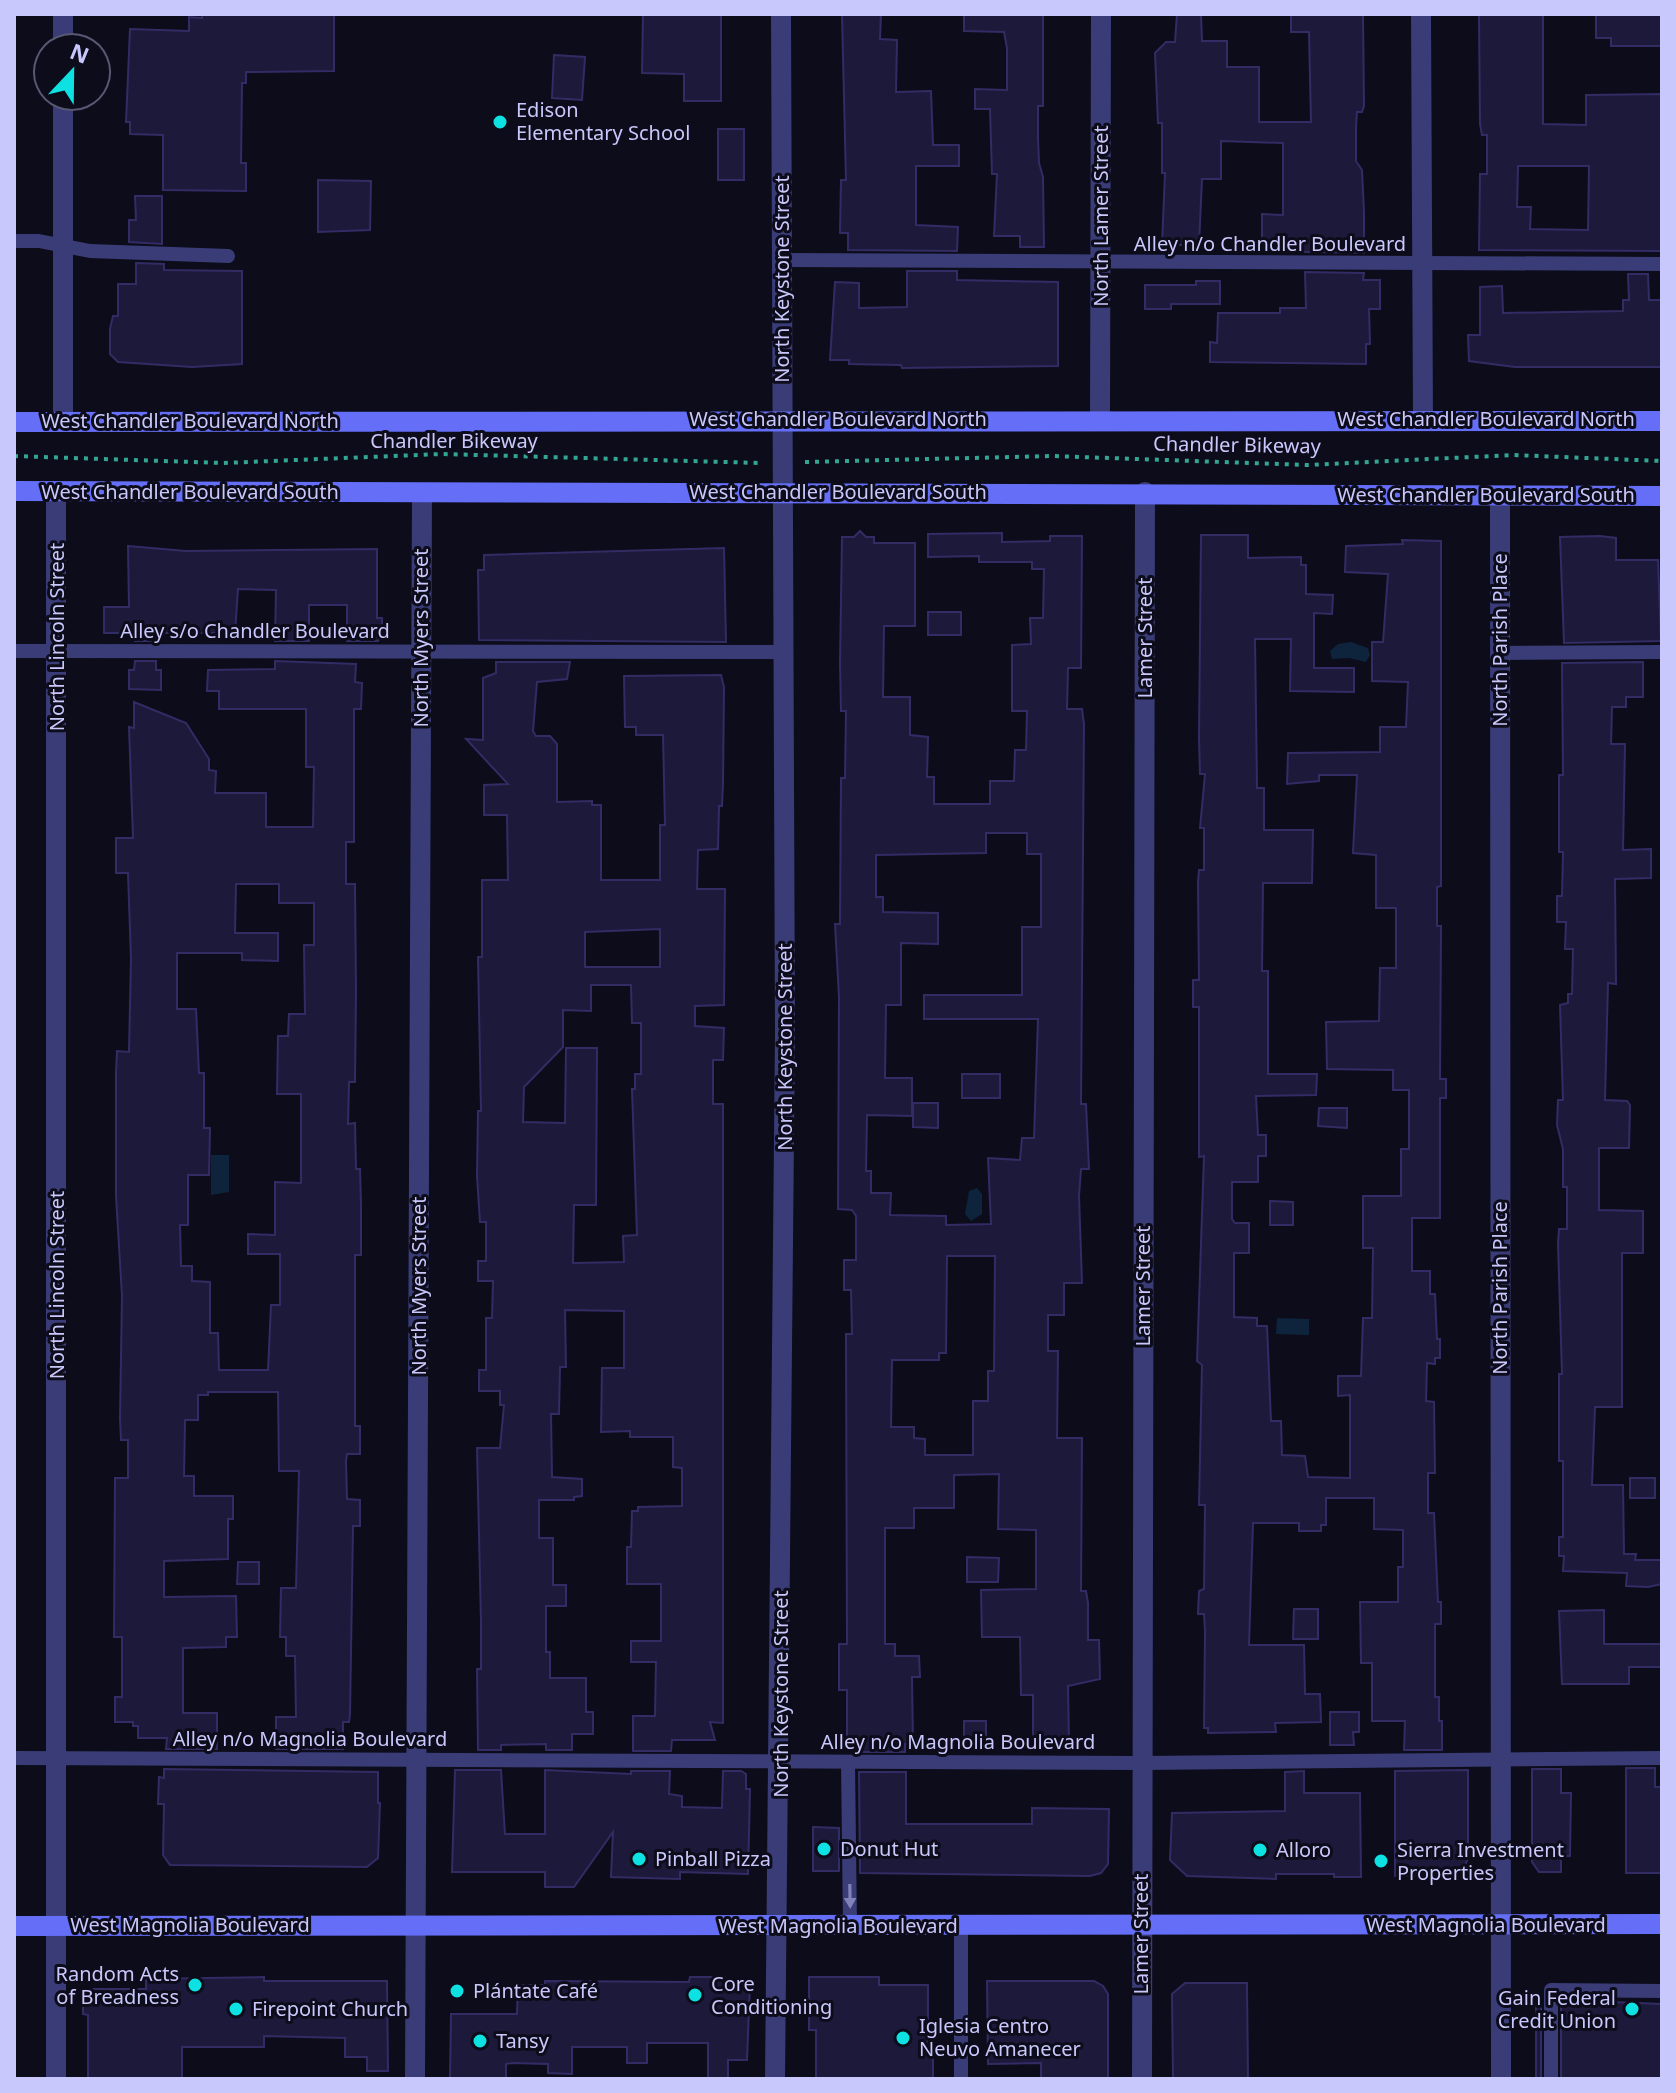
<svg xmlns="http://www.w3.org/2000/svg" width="1676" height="2093" font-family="'Noto Sans',sans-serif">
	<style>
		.water { fill: #0e243c }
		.building { fill: #1d193a; stroke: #322c65; stroke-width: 2; fill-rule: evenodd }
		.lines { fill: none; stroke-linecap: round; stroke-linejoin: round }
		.path { stroke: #33a593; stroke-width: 4; stroke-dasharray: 4 6; stroke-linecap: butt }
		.service { stroke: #393c77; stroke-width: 14 }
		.minor { stroke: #393c77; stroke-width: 20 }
		.tertiary { stroke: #393c77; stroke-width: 20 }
		.secondary { stroke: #656ef6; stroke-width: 20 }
		.oneway { fill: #8182ba }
		.poi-dot { fill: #0de1e2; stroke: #0d0c1a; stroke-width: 3 }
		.labels { text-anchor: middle; stroke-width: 6; stroke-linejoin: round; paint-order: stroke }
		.poi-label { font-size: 20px; fill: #c9c8fc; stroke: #0d0c1a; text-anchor: start }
		.street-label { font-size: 20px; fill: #c9c8fc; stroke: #0d0c1a }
	</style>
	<rect width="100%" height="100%" fill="#0d0c1a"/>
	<!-- water -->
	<g class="water">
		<path d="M1351,642L1368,648L1370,655L1366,662L1349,658L1332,659L1330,651L1338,644Z"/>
		<path d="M211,1155H229V1192L211,1195Z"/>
		<path d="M977,1188L982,1194V1214L971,1221L965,1214L969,1191Z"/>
		<path d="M1277,1318L1309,1319V1335L1276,1334Z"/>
	</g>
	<!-- building -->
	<g class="building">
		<path d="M202,14H334V71L246,72V83H242L241,163H246V191L163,190V135L130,134V122H126L130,29L189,31V17L202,18Z"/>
		<path d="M643,14H721V101H684V74L642,73Z"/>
		<path d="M842,14H881L880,39L897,40L896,92L931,91L933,145H959V166H916V225L958,227L957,251L848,250V233H840L841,180H846Z"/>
		<path d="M964,14H1043V106H1038V138L1039,163L1043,177L1044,247H1020V236H994L997,174H992L990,109H975V89L1007,90V48L1004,32L964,31Z"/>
		<path d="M1177,14H1201L1202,41H1227V67H1259V122H1311L1309,32H1291V14H1363L1364,106L1362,112H1357L1356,127V161L1362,170L1364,212V253L1262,251V214L1283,215V143L1221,141V179H1202L1199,245H1162L1165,173H1162V123H1158L1155,53L1166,42H1175Z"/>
		<path d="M1479,14H1543V124L1586,125V95L1662,94V251L1479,250L1480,174H1487V135H1482L1480,124ZM1518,166H1589L1588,230L1530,229L1531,207H1517Z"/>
		<path d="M1596,14H1662V46H1611V38H1596Z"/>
		<path d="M554,55L585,57L582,100L552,98Z"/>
		<rect x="718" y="129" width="26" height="51"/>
		<path d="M318,180L371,181L370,230L318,232Z"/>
		<path d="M135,196H162V244L129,242V220H136Z"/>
		<path d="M136,263L164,264V270L242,271V364L192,367L118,362L110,354V329L113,316H118V284H136Z"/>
		<path d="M907,271H957V280L1058,282V366L902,368L901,365L849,364V360H830L835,282L859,283V308L907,307Z"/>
		<path d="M1305,272L1364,273L1363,280H1380V309H1369L1370,344H1366V364L1210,362V342L1217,343L1218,313H1280V308H1306Z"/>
		<path d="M1628,274H1648L1649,300H1662V367H1515L1469,361L1468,335H1480V287L1502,286L1503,313L1623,311V300H1629Z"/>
		<path d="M1196,281H1220V304H1171V309H1145V285H1196Z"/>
		<path d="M860,531L866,537H874V543H915V626H884L883,697H910V735L928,737L927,777H934V804H990V781H1014L1015,750H1026L1027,711H1012V645L1031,644L1030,618H1043L1044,569H1032V562H979V556L928,557V534L1002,533V542L1050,541V536H1082L1081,668H1068L1067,709H1082L1084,724L1081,1104H1086L1089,1169H1081L1079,1196L1082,1283H1064V1315H1048V1351H1058L1057,1438H1082L1081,1591H1086L1088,1603V1640H1099L1100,1679L1068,1686L1069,1745H1033V1695H1021L1020,1637H982L981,1590L1036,1589V1530L998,1529L999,1474L954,1475V1508H914V1528H885V1644H895V1656H919L920,1677H912L913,1744H905V1752H859V1745H847V1690H839V1644H847L846,1334H852L851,1290H844V1260H856V1216L852,1210L838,1209L839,997L835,924H840L841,778H845L846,711H841L840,663L842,537H854ZM986,833H1027V854H1041V927H1022V995H924V1019H1038L1034,1138H1022L1020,1160L988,1158L991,1224L946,1225V1216L890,1215L891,1193H871V1171H866L867,1115L912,1116V1078H885L886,1005H901V943L938,944V913L883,912V897H876V855L986,853ZM947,1256H995L994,1371H988V1401H973V1455H925V1439L914,1438V1427H891L892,1360H939V1353H946Z"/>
		<path d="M1201,535H1248V558L1301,557V565H1306V594L1333,595L1332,614L1314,613V668H1354V692L1290,691L1291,639H1255L1257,788H1264V830H1313L1312,883H1263L1262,971H1268V1074H1317L1316,1095L1256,1096L1258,1135H1266V1156H1258V1182H1232V1219L1235,1223H1249V1253H1234V1317L1257,1318V1326H1267L1271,1421H1281L1282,1455L1305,1456L1308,1477L1350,1478V1395L1338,1396V1376H1361L1363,1318H1372L1373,1248H1363V1196H1401V1149H1409V1090H1393V1070L1327,1069L1326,1022L1379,1021L1380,968H1396V908H1376V855L1353,853L1357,775H1319V781L1287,784L1288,753L1380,752V727H1406L1408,682L1372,681V642H1383L1388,574L1345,572L1346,546L1403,544L1402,540L1441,541V886L1437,887V926H1441L1440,1079H1446V1098H1440V1218H1412V1271H1430V1294H1435L1437,1339H1440V1358H1435V1364L1427,1363L1426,1401L1434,1402L1435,1473H1428V1513H1434L1438,1602H1441V1624H1435V1697H1439V1721H1442V1750H1404L1405,1721H1372V1663H1361L1360,1602H1398V1567H1403V1530L1374,1529V1498H1326V1525H1321V1531H1299V1523H1253L1249,1645H1304L1305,1694H1320L1321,1722L1275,1723L1276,1732L1208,1733V1728H1204L1205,1631L1204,1614H1198L1199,1591L1204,1589L1205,1505H1199L1202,1365L1197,1361L1204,1156L1199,1157V1007H1193V980H1199L1198,882L1199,870H1204V828H1200L1205,774H1200L1199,738Z"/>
		<path d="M1600,536L1616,538V560H1658L1661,641L1564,643L1560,537Z"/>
		<path d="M128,546L186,551L377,549V618H382V635L378,641H347V605H309V641H275L276,590L238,589L235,633H156V641H135V633H104V607H129Z"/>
		<path d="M724,548L726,642L479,640L478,570H484V555Z"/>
		<rect x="928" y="612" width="33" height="23"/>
		<path d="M135,661H156V670H161V690L129,689V670H134Z"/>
		<path d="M275,661L356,664L355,682L362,683L361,709H354V842H346V884H355L356,991L355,1082H349L348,1124L355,1123L356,1169H360L361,1205V1255H355V1426H360V1454H347L346,1461L347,1499L360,1500V1526H353L350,1714L349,1722H343V1749H276V1717H296L295,1656H286V1637H280L281,1588H296L299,1471H279L278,1392H208V1395H198V1420H185L184,1476H194V1496H233V1519H228V1559L164,1561V1597L236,1596L237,1637H226V1647L183,1648V1713H217V1749H166L167,1738H138V1726H133V1722H115V1697H122V1637H114L115,1478H128V1440H121L120,1419L122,1296L116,1196V1072L117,1051L129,1052L131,959L128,873H116V838H133L129,727L134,728V702L186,723L209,759V770L216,771L215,793H266V827H313L314,767H306V709H219V691H207L208,670L275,669ZM236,884H279V903H314V945H304L305,1014H289L288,1036H278L277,1094H301V1183L275,1182V1235L248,1234V1254H280V1305H271L268,1370H219L218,1333H210V1282L192,1281V1266H181L180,1225H188V1175H209L210,1128H204V1073H199L196,1009H177V953H242V960L278,961V933H235Z"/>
		<path d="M496,662H570L567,679L537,682L533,731L536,736H550L557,744V802L592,801V805H601V880H660V825H665L663,735H636V727H625L624,676L721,675L724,687L723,784L722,806H719L718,849L698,850L697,889H725L724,1005L695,1006V1026L724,1028L723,1060H713V1104H723V1723L710,1722L715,1740H672L671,1751H633V1716H655L656,1662H631V1641H661V1584H627V1547H631L632,1511H638V1507L682,1506V1468L673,1467V1437H630V1431L601,1432L602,1368H624V1311L565,1310L566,1367H560L559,1414H551L552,1477L582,1479V1496L574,1497V1500H539V1538H553V1585H566V1606H546V1652H550V1678H586V1712H593V1734H572V1750H546V1744L501,1745V1750H478L477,1669H481V1622L477,1448H500L504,1405H500V1391H479V1370H486V1318H492L493,1281H478V1261H486V1222H480L477,1176L478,1111H481L478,957H482V880H508L507,815H484V785L508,784L466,739L483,740V678L496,673ZM660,929V967H585V932ZM591,985H631L632,1023H641V1074H635V1089H632L637,1235L623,1236L624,1262L573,1263L574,1205H596L597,1048H566L565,1123L523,1122L524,1087L563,1047V1010L591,1011Z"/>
		<path d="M1643,662V697H1626V707H1612L1611,744H1625L1623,850L1651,849V878L1615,879L1616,984L1608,983L1605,1100L1627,1101L1630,1105L1629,1148H1599V1210L1643,1211V1253H1622V1407H1595L1592,1485H1623L1624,1554H1636L1635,1560H1662V1584L1648,1587L1626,1586L1627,1573L1563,1571L1564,1556H1559V1537H1563V1461H1559V1374H1562L1558,1243L1559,1229H1567V1187H1563V1149L1557,1125L1558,1100H1563L1560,1005L1568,1003V994H1572L1573,949H1565L1566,922H1557V896H1562L1563,852H1559V775H1563L1562,663Z"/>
		<rect x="962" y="1074" width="38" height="24"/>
		<path d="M913,1103H938V1128L913,1127Z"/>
		<path d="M1319,1108H1347V1128L1318,1126Z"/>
		<path d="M1270,1201L1293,1202V1225H1270Z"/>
		<rect x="1630" y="1478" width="25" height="20"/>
		<path d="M967,1557L999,1558L998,1582H967Z"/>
		<path d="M238,1562H259V1584H237Z"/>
		<path d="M1294,1609H1318V1639H1293Z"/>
		<path d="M1604,1610V1644H1662V1667H1629V1684H1562L1559,1611Z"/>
		<path d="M1330,1712H1359V1732H1353L1354,1745H1330Z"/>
		<rect x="964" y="1721" width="22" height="25"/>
		<path d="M1626,1768H1655V1787H1662V1873H1626Z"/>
		<path d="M164,1769L378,1772V1803H380L378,1858L367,1867L170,1865L163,1855L164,1804H158L159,1777L164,1778Z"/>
		<path d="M1532,1769H1561V1793H1571L1570,1856H1561V1872H1539L1532,1862Z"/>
		<path d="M455,1770H501L505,1834H545V1770L631,1774V1771H670L669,1794L682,1796V1807L722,1808L723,1771H741L746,1774V1789H750L748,1874L680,1872V1879L611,1877L613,1832L574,1887H545V1872H452Z"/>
		<path d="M1468,1770V1858L1464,1868L1445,1876H1395V1771Z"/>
		<path d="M1304,1771V1793H1360L1361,1877H1334V1874H1276V1879L1187,1876L1170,1860L1172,1813L1285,1811V1772Z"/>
		<path d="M859,1772H906V1824H1032V1808L1109,1809L1108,1864L1101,1873L1090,1876L860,1873Z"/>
		<path d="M813,1827L839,1828V1871H813Z"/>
		<path d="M264,1977V1981H387L388,2071H367V2057H345V2038L264,2036V2047H182V2079L88,2078V2015L83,2014V1996L93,1989H146V1979Z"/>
		<path d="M690,1977H725V1982L750,1983L747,2060H728V2079H708V2043H647V2063H627V2047H572V2074L548,2073V2064L512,2063L506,2064V2078H450L451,2014H517L518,1985H545V1981L689,1982Z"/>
		<path d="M809,1977H879V1985H928V2051H933V2079H816V2030H809Z"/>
		<path d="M987,1981H1094L1103,1986L1108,1994V2079H1041V2063L988,2064Z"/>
		<path d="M1185,1983H1247L1248,2079H1173L1172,1994Z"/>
		<rect x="1536" y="1999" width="5" height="80"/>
		<path d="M1561,2000L1662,2004V2079H1561Z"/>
	</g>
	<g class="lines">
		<!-- path -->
		<g class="path">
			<path d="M14,456L223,463L442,454L760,463"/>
			<path d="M805,462L1053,456L1307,465L1513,455L1662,461"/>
		</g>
		<!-- service -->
		<g class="service">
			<path d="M14,241H39L90,251L228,256"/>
			<path d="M782,260L1662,264"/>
			<path d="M14,651L785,652"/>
			<path d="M1499,653L1662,652"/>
			<path d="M14,1758L1142,1763L1662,1758"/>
			<path d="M848,1762L850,1927"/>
			<path d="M961,2079V1926"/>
			<path d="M1551,2079V1990L1662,1991"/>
		</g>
		<!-- minor -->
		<g class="minor">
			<path d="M63,14V48"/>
			<path d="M1421,14L1423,418"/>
			<path d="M63,96V422"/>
			<path d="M1100,419L1101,14"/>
			<path d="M1500,496L1501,2079"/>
			<path d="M56,2079V491"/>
			<path d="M415,2079L422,493"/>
			<path d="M1142,2079L1145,492"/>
		</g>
		<!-- tertiary -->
		<path class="tertiary" d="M775,2079L785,1033L781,14"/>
		<!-- secondary -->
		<g class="secondary">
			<path d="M14,422L1662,421"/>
			<path d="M14,491L1662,496"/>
			<path d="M14,1926L1662,1924"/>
		</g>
	</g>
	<!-- one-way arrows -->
	<defs><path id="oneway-solid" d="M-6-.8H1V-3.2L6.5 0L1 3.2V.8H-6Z" transform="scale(2)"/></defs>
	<use class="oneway" href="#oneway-solid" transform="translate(850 1896) rotate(89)"/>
	<!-- markers -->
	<g class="poi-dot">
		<circle cx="500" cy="122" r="8"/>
		<circle cx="824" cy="1849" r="8"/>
		<circle cx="1260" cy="1850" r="8"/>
		<circle cx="639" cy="1859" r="8"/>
		<circle cx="1381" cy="1861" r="8"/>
		<circle cx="195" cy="1985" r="8"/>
		<circle cx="457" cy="1991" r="8"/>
		<circle cx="695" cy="1995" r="8"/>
		<circle cx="236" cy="2009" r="8"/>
		<circle cx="1632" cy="2009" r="8"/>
		<circle cx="903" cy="2038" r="8"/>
		<circle cx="480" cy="2041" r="8"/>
	</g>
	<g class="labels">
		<!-- poi labels -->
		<g class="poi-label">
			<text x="516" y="117">Edison<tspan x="516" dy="23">Elementary School</tspan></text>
			<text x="840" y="1856">Donut Hut</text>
			<text x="1276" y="1857">Alloro</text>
			<text x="1397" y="1857">Sierra Investment<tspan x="1397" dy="23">Properties</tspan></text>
			<text x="655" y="1866">Pinball Pizza</text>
			<text x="179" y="1981" text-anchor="end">Random Acts<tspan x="179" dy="23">of Breadness</tspan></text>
			<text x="711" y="1991">Core<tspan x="711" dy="23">Conditioning</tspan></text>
			<text x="473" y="1998">Plántate Café</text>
			<text x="1616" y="2005" text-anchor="end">Gain Federal<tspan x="1616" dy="23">Credit Union</tspan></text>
			<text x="252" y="2016">Firepoint Church</text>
			<text x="919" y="2033">Iglesia Centro<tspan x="919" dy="23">Neuvo Amanecer</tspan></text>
			<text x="496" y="2048">Tansy</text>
		</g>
		<!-- street labels -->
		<g class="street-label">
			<text transform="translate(1101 216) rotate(-90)" y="7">North Lamer Street</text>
			<text x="1270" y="251">Alley n/o Chandler Boulevard</text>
			<text transform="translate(782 279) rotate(-90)" y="7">North Keystone Street</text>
			<text x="838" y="426">West Chandler Boulevard North</text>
			<text x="1486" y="426">West Chandler Boulevard North</text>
			<text x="190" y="428">West Chandler Boulevard North</text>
			<text x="454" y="448">Chandler Bikeway</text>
			<text transform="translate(1237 445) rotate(1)" y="7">Chandler Bikeway</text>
			<text x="190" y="499">West Chandler Boulevard South</text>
			<text x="838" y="499">West Chandler Boulevard South</text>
			<text x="1486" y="502">West Chandler Boulevard South</text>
			<text x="255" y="638">Alley s/o Chandler Boulevard</text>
			<text transform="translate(57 637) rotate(-90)" y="7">North Lincoln Street</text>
			<text transform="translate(421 638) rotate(-90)" y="7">North Myers Street</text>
			<text transform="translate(1145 638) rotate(-90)" y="7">Lamer Street</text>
			<text transform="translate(1500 640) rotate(-90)" y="7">North Parish Place</text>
			<text transform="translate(785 1047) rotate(-90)" y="7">North Keystone Street</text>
			<text transform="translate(57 1285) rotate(-90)" y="7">North Lincoln Street</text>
			<text transform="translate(419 1286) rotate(-90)" y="7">North Myers Street</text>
			<text transform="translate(1143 1286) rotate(-90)" y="7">Lamer Street</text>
			<text transform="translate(1500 1288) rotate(-90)" y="7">North Parish Place</text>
			<text transform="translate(781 1694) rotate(-90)" y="7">North Keystone Street</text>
			<text x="310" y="1746">Alley n/o Magnolia Boulevard</text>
			<text x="958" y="1749">Alley n/o Magnolia Boulevard</text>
			<text x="190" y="1932">West Magnolia Boulevard</text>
			<text x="1486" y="1932">West Magnolia Boulevard</text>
			<text x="838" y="1933">West Magnolia Boulevard</text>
			<text transform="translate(1141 1934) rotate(-90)" y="7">Lamer Street</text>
		</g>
	</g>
	<!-- border -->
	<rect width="1676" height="2093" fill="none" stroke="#c9c8fc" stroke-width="32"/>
	<!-- north arrow -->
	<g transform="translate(72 72) rotate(22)"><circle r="38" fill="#0d0c1a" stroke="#585774" stroke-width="2"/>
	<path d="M0-6L14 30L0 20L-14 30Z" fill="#0de1e2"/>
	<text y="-12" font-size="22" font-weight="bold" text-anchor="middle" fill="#c9c8fc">N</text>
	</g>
</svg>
